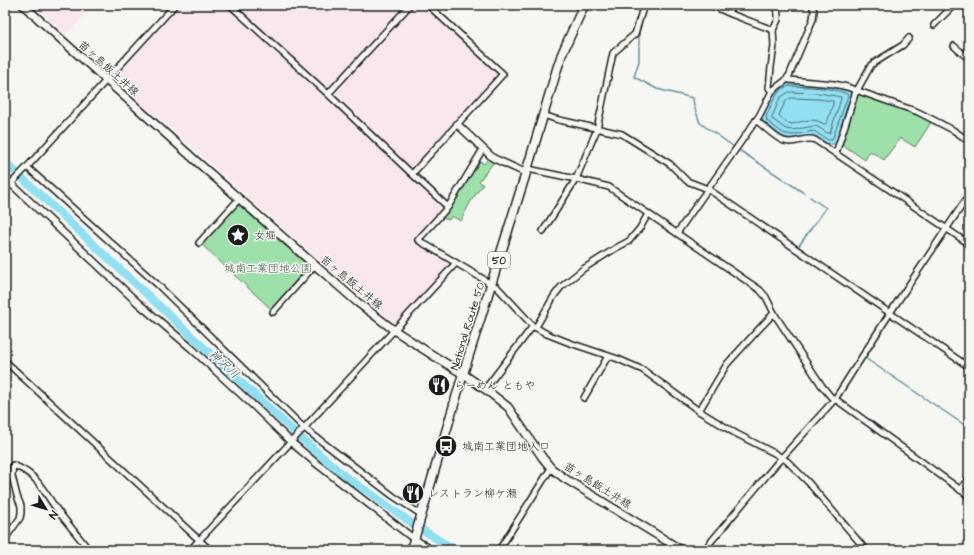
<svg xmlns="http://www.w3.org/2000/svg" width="974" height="555" font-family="'Architects Daughter','Klee One',sans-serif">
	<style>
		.built { fill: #f8e7eb }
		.green { fill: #9ee0aa; stroke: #5d7e63 }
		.water { fill: #92dff2; stroke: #63919c }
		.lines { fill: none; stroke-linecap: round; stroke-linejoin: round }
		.shore { stroke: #4b6a72; stroke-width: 1 }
		.stream { stroke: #63919c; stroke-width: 1.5 }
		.river { stroke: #92dff2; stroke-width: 8 }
		.minor-casing { stroke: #1c1c1c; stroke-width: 8 }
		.tertiary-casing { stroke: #1c1c1c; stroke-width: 9 }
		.secondary-casing { stroke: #1c1c1c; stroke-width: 10 }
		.trunk-casing { stroke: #1c1c1c; stroke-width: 11 }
		.minor { stroke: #f6f6f2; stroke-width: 5 }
		.tertiary { stroke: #f6f6f2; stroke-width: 6 }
		.secondary { stroke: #f6f6f2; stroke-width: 7 }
		.trunk { stroke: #f6f6f2; stroke-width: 8 }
		.labels { text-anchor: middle; stroke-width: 3; stroke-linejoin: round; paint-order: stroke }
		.shield { fill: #f6f6f2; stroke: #5d5d5c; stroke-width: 1 }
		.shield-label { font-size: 10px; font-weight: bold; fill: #1c1c1c }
		.street-label { font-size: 11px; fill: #1c1c1c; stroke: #f6f6f2 }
		.poi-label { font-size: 11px; fill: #1c1c1c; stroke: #f6f6f2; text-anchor: start }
		.park-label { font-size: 11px; fill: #435747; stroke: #f6f6f2 }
		.water-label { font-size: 12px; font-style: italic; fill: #3f565c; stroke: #f6f6f2 }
	</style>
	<rect width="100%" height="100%" fill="#f6f6f2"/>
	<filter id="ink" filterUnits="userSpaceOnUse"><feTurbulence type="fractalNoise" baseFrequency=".025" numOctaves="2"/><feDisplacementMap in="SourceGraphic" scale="8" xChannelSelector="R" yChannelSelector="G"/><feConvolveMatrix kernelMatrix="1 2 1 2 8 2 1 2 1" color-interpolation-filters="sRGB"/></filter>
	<g filter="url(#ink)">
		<!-- built -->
		<g class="built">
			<path d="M34,5H94L66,35Z"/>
			<path d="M181,5H226L443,207L444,208L415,240L451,263L452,265L397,324L363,298L115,79V77Z"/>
			<path d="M235,5H406L329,88L326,89Z"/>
			<path d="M413,5H424L497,73V77L414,167H410L333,96V92Z"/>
		</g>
		<!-- green -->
		<g class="green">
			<path d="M859,93L917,113L932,121L915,147L900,138L884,160L870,151L865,160L840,143L857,96Z"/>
			<path d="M489,158L494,162L479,181L483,185C473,196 467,208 461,221L451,216L449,220L442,218L451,207L478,159L484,164Z"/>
			<path d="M236,206H240L307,265V268L271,309L201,244Z"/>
		</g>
		<!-- water -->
		<path class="water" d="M790,82L819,84L841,87L853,92L836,144H827L813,135L791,139L782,137L762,123V116L773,93L785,83Z"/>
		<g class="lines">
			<!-- shore -->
			<g class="shore">
				<path d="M790,86C808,87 832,87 847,94L848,96L832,140H828L814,131L791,135L783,133L767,121L766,117C771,106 776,88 790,86Z"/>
				<path d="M789,92L819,93L841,97V99L830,133H827L818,127L814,126L792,130L786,129L772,119V117L780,98Z"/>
				<path d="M791,98L818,99L833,101V104L827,123L824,124C813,117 804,121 792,124C787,123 781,119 779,115L785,102Z"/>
			</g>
			<!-- stream -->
			<g class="stream">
				<path d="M958,6L969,13"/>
				<path d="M639,29V61L634,77L657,89L693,98L694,106L700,123L733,146"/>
				<path d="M739,150L804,193"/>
				<path d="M798,247L826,208L810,197"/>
				<path d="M796,252L885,313"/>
				<path d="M866,355L865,358L969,428"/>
				<path d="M959,485L969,473"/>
				<path d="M965,489L969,492"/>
			</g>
			<!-- river -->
			<path class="river" d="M5,162L301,438L346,477L370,493L413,524L455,550"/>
			<!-- minor casing -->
			<g class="minor-casing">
				<g id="minor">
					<path d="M230,5L328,94L412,174L448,207L418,240L483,279L492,285L497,287L533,326L547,334L570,343L618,359L643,370L699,411L735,433L776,454L787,461L808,482L866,550"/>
					<path d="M711,5L731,14L773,30"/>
					<path d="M934,25L954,5"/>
					<path d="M954,46L969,59"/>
					<path d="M787,78L789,80L834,84L847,87L918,112L953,130L969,141"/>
					<path d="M772,91L769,88L771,67L774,46L773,30L778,20V16L777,5"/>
					<path d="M328,94L410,5"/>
					<path d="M544,115L555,119L622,134L670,164L687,181L708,189L969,367"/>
					<path d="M756,120C762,125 778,140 784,141C795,145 805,136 815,140C867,174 918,209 969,244"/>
					<path d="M836,153L855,94L870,67L871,65L903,45L909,38"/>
					<path d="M27,167L158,285L304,428L393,496L422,515"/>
					<path d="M528,169L576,179L609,187L760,290L766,297L775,315L822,386L831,397L838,401L969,496"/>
					<path d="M412,174L503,74L428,5"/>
					<path d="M5,190L27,167L175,5"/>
					<path d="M448,207L483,149"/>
					<path d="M543,231L576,179L597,129L613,53L635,34L642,11L645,5"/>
					<path d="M677,233L759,116L772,91L785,81L789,76L813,19L814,11L812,5"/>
					<path d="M199,243L239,199"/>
					<path d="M273,312L315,265"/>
					<path d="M536,327L554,296L561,287L583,269L616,248L629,241L640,228L648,214"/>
					<path d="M5,361L210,550"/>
					<path d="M485,389L533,326"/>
					<path d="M584,398L608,356"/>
					<path d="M699,411L727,364L758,330L774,313"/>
					<path d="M960,490L969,479"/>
					<path d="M5,545L7,536L20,518L21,513V506L17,496L12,476L13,465C39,475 42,490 58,511C68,524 79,537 89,550"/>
					<path d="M190,550L304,428L456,263"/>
					<path d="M499,550L551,468"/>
					<path d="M704,550L777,463L835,399L890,313L969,195"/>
				</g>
			</g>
			<!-- tertiary casing -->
			<g class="tertiary-casing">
				<g id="tertiary">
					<path d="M457,124L493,158L526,173"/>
					<path d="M5,178L138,303L191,348L255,407L291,442L317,464L414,539L432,550"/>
				</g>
			</g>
			<!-- secondary casing -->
			<g class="secondary-casing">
				<path id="secondary" d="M23,5L195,160L357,302L394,330L434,356L463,374L485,389L508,407L542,457L551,468L564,478L662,538L681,550"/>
			</g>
			<!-- trunk casing -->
			<g class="trunk-casing">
				<path id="trunk" d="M411,550L463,374L526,173L557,69L562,54L584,5"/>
			</g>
			<!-- minor -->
			<use href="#minor" class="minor"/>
			<!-- tertiary -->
			<use href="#tertiary" class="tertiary"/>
			<!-- secondary -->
			<use href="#secondary" class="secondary"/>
			<!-- trunk -->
			<use href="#trunk" class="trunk"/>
		</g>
	</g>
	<!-- icons -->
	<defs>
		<g id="sight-disc" transform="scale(1.15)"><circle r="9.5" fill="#1c1c1c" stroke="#f6f6f2"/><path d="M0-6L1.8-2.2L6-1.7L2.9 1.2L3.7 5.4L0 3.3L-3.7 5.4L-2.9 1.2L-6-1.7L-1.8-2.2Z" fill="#fff"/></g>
		<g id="restaurant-disc" transform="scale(1.15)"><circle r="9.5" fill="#1c1c1c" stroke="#f6f6f2"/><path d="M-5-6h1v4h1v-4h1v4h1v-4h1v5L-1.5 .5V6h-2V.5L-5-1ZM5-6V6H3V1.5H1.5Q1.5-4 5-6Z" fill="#fff"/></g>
		<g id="bus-disc" transform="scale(1.15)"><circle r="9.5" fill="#1c1c1c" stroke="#f6f6f2"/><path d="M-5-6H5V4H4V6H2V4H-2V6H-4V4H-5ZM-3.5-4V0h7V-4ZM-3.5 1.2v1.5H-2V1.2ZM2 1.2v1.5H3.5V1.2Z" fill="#fff"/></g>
	</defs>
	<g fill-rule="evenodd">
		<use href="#sight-disc" x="238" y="235"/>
		<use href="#restaurant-disc" x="439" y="385"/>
		<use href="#bus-disc" x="446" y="446"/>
		<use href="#restaurant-disc" x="413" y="493"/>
	</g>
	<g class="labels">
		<!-- shield labels -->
		<rect class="shield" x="488" y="252" width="22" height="16" rx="3"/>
		<g class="shield-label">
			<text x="499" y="264">50</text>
		</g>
		<!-- street labels -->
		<g class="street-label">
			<text transform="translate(109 68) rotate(42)" y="4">苗ヶ島飯土井線</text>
			<text transform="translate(352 282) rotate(40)" y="4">苗ヶ島飯土井線</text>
			<text transform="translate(467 326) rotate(-73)" y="4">National Route 50</text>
			<text transform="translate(598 485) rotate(32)" y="4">苗ヶ島飯土井線</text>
		</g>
		<!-- poi labels -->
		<g class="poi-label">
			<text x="254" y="239">女堀</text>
			<text x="454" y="389">らーめん ともや</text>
			<text x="462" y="450">城南工業団地入口</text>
			<text x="428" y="497">レストラン柳ケ瀬</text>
		</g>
		<!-- park labels -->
		<g class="park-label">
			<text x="268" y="272">城南工業団地公園</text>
		</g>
		<!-- water labels -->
		<g class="water-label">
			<text transform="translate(224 364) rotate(43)" y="4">神沢川</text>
		</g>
	</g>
	<!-- margin -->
	<rect width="974" height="555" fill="none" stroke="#f6f6f2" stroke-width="20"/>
	<rect x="10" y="10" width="954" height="535" fill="none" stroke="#1c1c1c" stroke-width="1.5" filter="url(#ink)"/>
	<!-- north arrow -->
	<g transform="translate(46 509) rotate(128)" stroke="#f6f6f2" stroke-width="3" paint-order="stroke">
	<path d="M0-3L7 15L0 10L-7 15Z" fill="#1c1c1c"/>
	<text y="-6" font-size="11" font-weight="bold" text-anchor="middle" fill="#1c1c1c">N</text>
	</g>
</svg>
